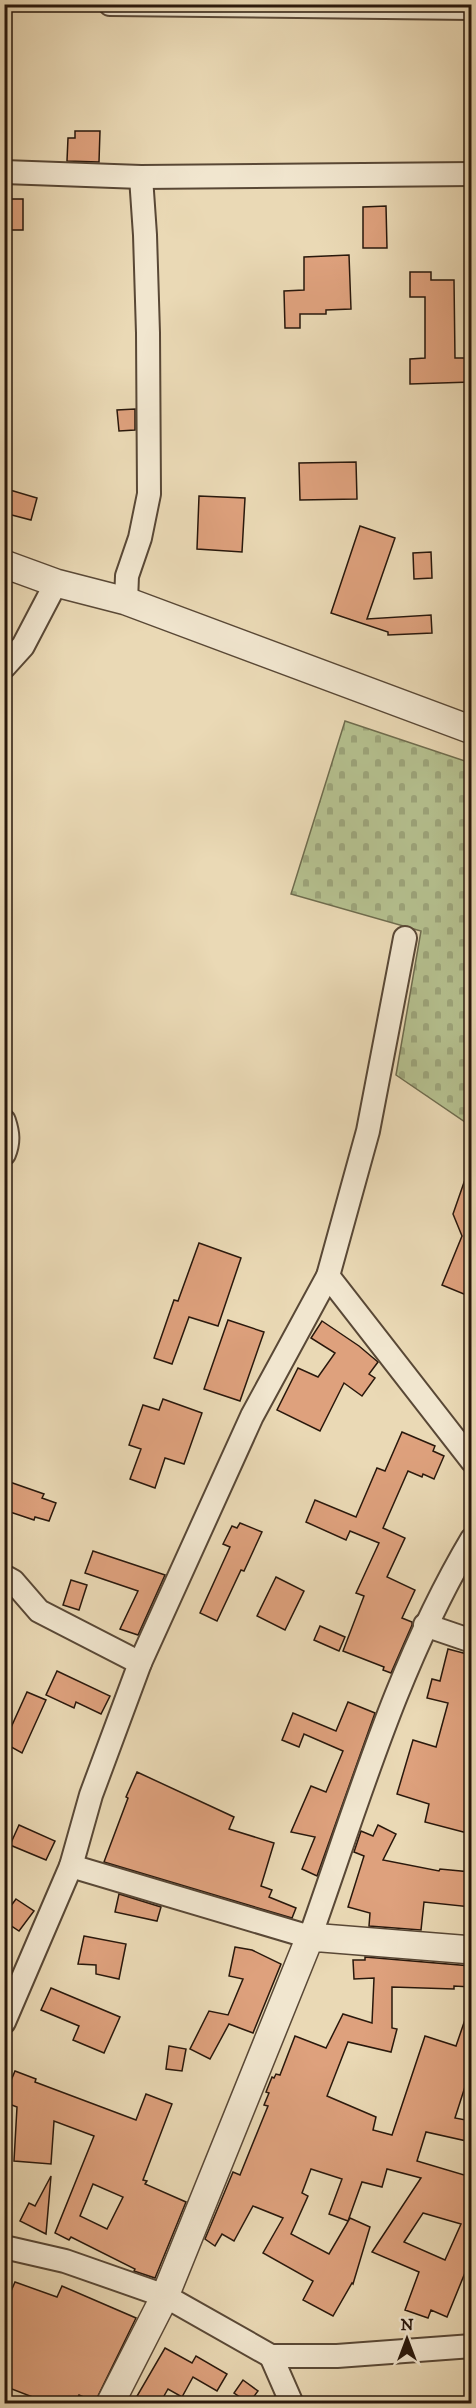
<svg xmlns="http://www.w3.org/2000/svg" width="476" height="2408" font-family="'IM FELL DW Pica',serif">
	<style>
		.cemetery { fill: url(#cemetery-stones); stroke: #6f6c4e; stroke-width: 1.5 }
		.building { fill: #dea17d; stroke: #29180c; stroke-width: 1.5; fill-rule: evenodd }
		.lines { fill: none; stroke-linecap: round; stroke-linejoin: round }
		.minor-casing { stroke: #594836; stroke-width: 26 }
		.tertiary-casing { stroke: #594836; stroke-width: 30 }
		.minor { stroke: #f1e6cf; stroke-width: 22 }
		.tertiary { stroke: #f1e6cf; stroke-width: 27 }
	</style>
	<defs>
		<pattern id="cemetery-stones" width="16" height="16" patternUnits="userSpaceOnUse" patternTransform="scale(1.5)"><rect width="16" height="16" fill="#b5c08f"/><path d="M2 7V4a2 2 0 0 1 4 0v3zM10 15v-3a2 2 0 0 1 4 0v3z" fill="#9ca47a"/></pattern>
	</defs>
	<rect width="100%" height="100%" fill="#ead9b5"/>
	<filter id="stains"><feTurbulence type="fractalNoise" baseFrequency=".00333" numOctaves="4"/><feColorMatrix values="0 0 0 0 .2 0 0 0 0 .09 0 0 0 0 .02 0 0 0 .5 -.17"/></filter>
	<radialGradient id="worn" r=".72"><stop offset=".6" stop-color="#630" stop-opacity="0"/><stop offset="1" stop-color="#630" stop-opacity=".3"/></radialGradient>
	<!-- cemetery -->
	<path class="cemetery" d="M345,721L471,763V1126L396,1075L421,931L291,894Z"/>
	<!-- building -->
	<g class="building">
		<path d="M75,131H100L99,162L67,161L68,138H75Z"/>
		<rect x="4" y="199" width="19" height="31"/>
		<path d="M386,206L387,248H363V207Z"/>
		<path d="M349,255L351,309L326,310V314H300V328H285L284,291L304,290V257Z"/>
		<path d="M410,272H431V280H454L455,358H471V382L410,384V359L425,358V297H410Z"/>
		<path d="M135,409V430L119,431L117,410Z"/>
		<path d="M356,462L357,499L300,500L299,463Z"/>
		<path d="M10,490L37,498L31,520L4,513Z"/>
		<path d="M199,496L245,498L242,552L197,549Z"/>
		<path d="M360,526L395,538L367,619L431,615L432,633L388,635V632L331,613Z"/>
		<path d="M431,552L432,578L414,579L413,553Z"/>
		<path d="M469,1168L471,1169V1297L442,1285L462,1236L453,1214Z"/>
		<path d="M199,1243L241,1258L218,1326L189,1317L172,1364L154,1358L174,1300L178,1301Z"/>
		<path d="M228,1320L264,1332L240,1401L204,1389Z"/>
		<path d="M322,1321L359,1346L378,1362L369,1374L375,1378L362,1396L344,1383L320,1431L277,1410L298,1368L318,1377L335,1353L311,1338Z"/>
		<path d="M163,1399L202,1413L184,1464L165,1458L155,1488L130,1479L141,1449L129,1445L143,1405L159,1410Z"/>
		<path d="M402,1432L435,1446L433,1451L444,1456L434,1479L423,1474L422,1477L408,1471L383,1528L405,1538L387,1577L415,1590L402,1618L412,1622V1625L391,1673L383,1670L384,1667L343,1651L364,1596L356,1593L379,1543L350,1531L346,1540L306,1522L315,1500L356,1517L377,1468L385,1471Z"/>
		<path d="M4,1480L44,1494L42,1498L56,1503L49,1521L35,1517L34,1520L4,1510Z"/>
		<path d="M240,1523L262,1532L244,1571L241,1570L217,1621L200,1613L230,1547L223,1544L232,1526L237,1528Z"/>
		<path d="M93,1551L165,1575L138,1635L120,1629L138,1591L85,1573Z"/>
		<path d="M276,1577L304,1591L285,1630L257,1616Z"/>
		<path d="M71,1580L87,1585L79,1610L63,1605Z"/>
		<path d="M320,1626L345,1637L339,1651L314,1640Z"/>
		<path d="M448,1649L471,1655V1797L468,1814L471,1815V1834L425,1822L429,1804L397,1794L413,1740L436,1747L448,1703L427,1698L432,1679L440,1681Z"/>
		<path d="M57,1671L110,1696L101,1714L76,1702L74,1708L46,1695Z"/>
		<path d="M27,1692L46,1700L22,1753L4,1743Z"/>
		<path d="M348,1702L375,1713L317,1876L302,1869L315,1837L291,1832L311,1786L326,1792L343,1751L304,1734L299,1747L282,1740L293,1713L336,1731Z"/>
		<path d="M137,1772L234,1817L229,1829L274,1843L261,1886L272,1890L269,1897L296,1908L292,1918L104,1862L128,1798L126,1797Z"/>
		<path d="M19,1825L55,1841L46,1860L10,1845Z"/>
		<path d="M378,1825L396,1834L383,1860L439,1871L440,1869L471,1872V1907L424,1902L421,1930L369,1926L370,1913L348,1907L364,1856L354,1852L361,1831L373,1836Z"/>
		<path d="M119,1894L161,1907L157,1921L115,1912Z"/>
		<path d="M16,1899L34,1911L19,1931L4,1921V1915Z"/>
		<path d="M84,1936L126,1944L119,1979L96,1974V1965L78,1964Z"/>
		<path d="M235,1947L252,1950L281,1964L253,2033L229,2024L210,2059L190,2049L209,2011L228,2015L243,1979L229,1976Z"/>
		<path d="M365,1957L471,1966V1987L454,1986V1989L392,1987V2028L397,2029L391,2052L348,2042L327,2096L376,2117L373,2130L392,2135L425,2036L456,2046L469,2008H471V2068L455,2118L471,2121V2142L426,2132L417,2161L471,2177V2258L447,2317L431,2310L428,2318L405,2310L419,2272L372,2252L421,2178L387,2169L382,2187L362,2182L348,2221L329,2214L342,2179L311,2169L302,2193L308,2196L291,2234L329,2254L350,2218L370,2227L353,2284L352,2283L333,2316L303,2300L313,2281L263,2253L283,2218L253,2206L234,2241L222,2234L215,2246L205,2239L233,2172L240,2175L268,2106L264,2105L269,2093L266,2092L272,2077L274,2078L276,2074L280,2075L295,2036L326,2048L343,2014L372,2023L374,1978L354,1979L353,1960H365ZM423,2213L461,2224L445,2260L404,2242Z"/>
		<path d="M51,1988L120,2017L104,2053L73,2040L79,2026L41,2010Z"/>
		<path d="M169,2046L186,2049L182,2071L166,2069Z"/>
		<path d="M15,2071L36,2079L35,2082L136,2120L146,2094L172,2104L143,2180L147,2181L145,2184L186,2202L155,2278L134,2271L135,2269L71,2237L69,2240L55,2233L94,2136L54,2121L51,2164L14,2161L17,2107L4,2102V2097ZM93,2184L123,2197L107,2229L80,2216Z"/>
		<path d="M51,2176L46,2234L20,2221L29,2203L35,2206Z"/>
		<path d="M15,2282L57,2297L62,2286L136,2318L95,2402L79,2395L75,2403H48L4,2386V2307Z"/>
		<path d="M165,2348L192,2363L196,2356L227,2374L217,2391L193,2377L182,2397L168,2389L160,2403H133Z"/>
		<path d="M243,2380L258,2391L249,2403L234,2393Z"/>
	</g>
	<g class="lines">
		<!-- minor casing -->
		<g class="minor-casing">
			<g id="minor">
				<path d="M110,4L472,8"/>
				<path d="M4,172L141,177L472,174"/>
				<path d="M126,601L127,576L140,538L149,494L148,333L145,235L141,177"/>
				<path d="M4,667L23,646L56,583"/>
				<path d="M4,1121C8,1133 9,1142 4,1154"/>
				<path d="M328,1276L472,1461"/>
				<path d="M4,1576L13,1581L39,1611L140,1663"/>
				<path d="M425,1625L472,1641"/>
				<path d="M71,1866L310,1937C358,1802 398,1663 472,1539"/>
				<path d="M4,2022L71,1866L91,1795L140,1663L252,1416L328,1276L368,1131L405,938"/>
				<path d="M4,2247L65,2261L165,2296L271,2356H337L472,2346"/>
				<path d="M271,2356L292,2404"/>
			</g>
		</g>
		<!-- tertiary casing -->
		<g class="tertiary-casing">
			<g id="tertiary">
				<path d="M4,564L56,583L126,601L472,730"/>
				<path d="M110,2404L165,2296L310,1937L472,1950"/>
			</g>
		</g>
		<!-- minor -->
		<use href="#minor" class="minor"/>
		<!-- tertiary -->
		<use href="#tertiary" class="tertiary"/>
	</g>
	<!-- margin -->
	<rect width="476" height="2408" fill="none" stroke="#ead9b5" stroke-width="24"/>
	<rect x="6" y="6" width="464" height="2396" fill="none" stroke="#29180c" stroke-width="3"/>
	<rect x="12" y="12" width="452" height="2384" fill="none" stroke="#29180c" stroke-width="1.5"/>
	<!-- north arrow -->
	<g transform="translate(407 2339)" stroke="#f1e6cf" stroke-width="4.5" paint-order="stroke">
	<path d="M0-4.5L10 22L0 15L-10 22Z" fill="#29180c"/>
	<text y="-9" font-size="16" font-weight="bold" text-anchor="middle" fill="#29180c">N</text>
	</g>
	<rect width="100%" height="100%" filter="url(#stains)"/>
	<rect width="100%" height="100%" fill="url(#worn)"/>
</svg>
